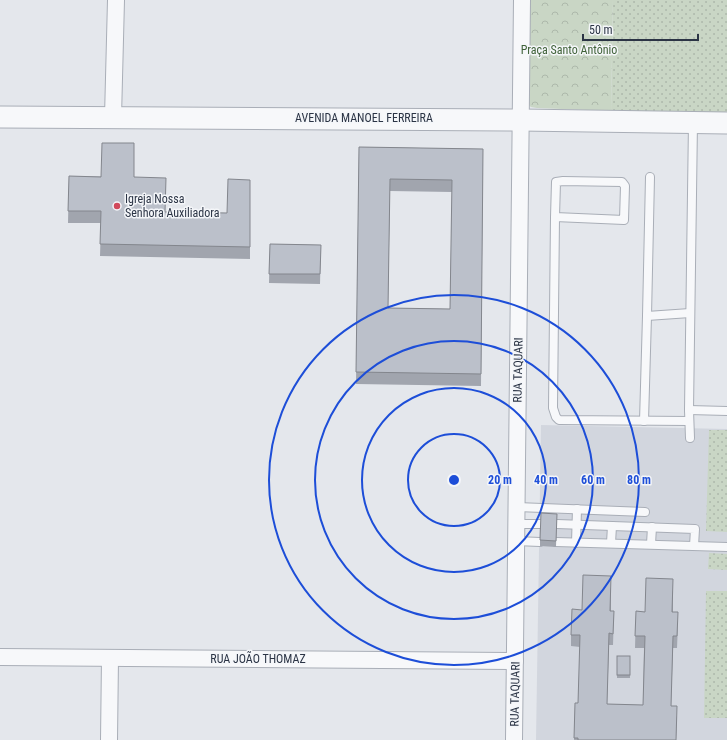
<svg xmlns="http://www.w3.org/2000/svg" width="727" height="740" viewBox="0 0 727 740" font-family="'Roboto Condensed',sans-serif">
<style>
.built{fill:#d2d6de}
.grass{fill:url(#grass-dots)}
.forest{fill:url(#forest-crowns)}
.lines{fill:none;stroke-linecap:round;stroke-linejoin:round}
.service-casing{stroke:#a9aeb7;stroke-width:10}
.minor-casing{stroke:#a9aeb7;stroke-width:18}
.tertiary-casing{stroke:#a9aeb7;stroke-width:23}
.service{stroke:#f7f8fa;stroke-width:8}
.minor{stroke:#f7f8fa;stroke-width:16}
.tertiary{stroke:#f7f8fa;stroke-width:21}
.wall{fill:#a1a5ae;fill-rule:evenodd}
.building{fill:#bbc0ca;stroke:#83868d;fill-rule:evenodd}
.ring{fill:none;stroke:#1d4ed8;stroke-width:2}
.poi-dot{fill:#d1495b;stroke:#f4f6f9;stroke-width:1.5}
.labels{text-anchor:middle;stroke-width:3;stroke-linejoin:round;paint-order:stroke}
.park-label{font-size:12px;fill:#3f6138;stroke:#f4f6f9}
.street-label{font-size:12px;fill:#2b3445;stroke:#f4f6f9}
.poi-label{font-size:12px;fill:#2b3445;stroke:#f4f6f9;text-anchor:start}
.centre{fill:#1d4ed8;stroke:#f4f6f9;stroke-width:2}
.ring-label{font-size:12px;text-anchor:middle;font-weight:bold;fill:#1d4ed8;stroke:#f4f6f9;stroke-width:3;stroke-linejoin:round;paint-order:stroke}
</style>
<defs>
<pattern id="grass-dots" width="8" height="8" patternUnits="userSpaceOnUse"><rect width="8" height="8" fill="#c9d6c5"/><path d="M2 2h.1M6 6h.1" fill="none" stroke="#adb8ab" stroke-width="1.8" stroke-linecap="round"/></pattern>
<pattern id="forest-crowns" width="20" height="18" patternUnits="userSpaceOnUse"><rect width="20" height="18" fill="#c9d6c5"/><path d="M2 6a3 3 0 1 1 6 0M12 15a3 3 0 1 1 6 0" fill="none" stroke="#adb8ab"/></pattern>
</defs>
<rect width="100%" height="100%" fill="#e4e7ec"/>
<path class="built" d="M541,425L727,429V740H536Z"/>
<g class="grass">
<path d="M613,0H727V113L611,111Z"/>
<path d="M709,430H727V532L706,531Z"/>
<path d="M709,553L727,554V570L708,569Z"/>
<path d="M706,591H727V718H704Z"/>
</g>
<path class="forest" d="M526,0H613L611,111L537,108L531,107L527,104Z"/>
<g class="lines">
<g class="service-casing">
<g id="service">
<path d="M650,177L647,316L690,313"/>
<path d="M555,217L624,220L625,186L622,182L563,181L556,182L555,217L553,408L556,417L559,420L689,421"/>
<path d="M689,410L727,411"/>
<path d="M644,421L647,316"/>
<path d="M690,438L689,410L693,122"/>
<path d="M517,507L645,512"/>
<path d="M516,524H541"/>
<path d="M557,524L695,529L694,546"/>
<path d="M516,541L540,542"/>
<path d="M556,542L727,547"/>
<path d="M576,543L577,509"/>
<path d="M611,543L612,526"/>
<path d="M651,544L652,527"/>
</g>
</g>
<g class="minor-casing">
<g id="minor">
<path d="M113,117L116,0"/>
<path d="M0,657L515,661"/>
<path d="M109,740L110,658"/>
<path d="M514,740L522,0"/>
</g>
</g>
<g class="tertiary-casing">
<path id="tertiary" d="M0,117L520,120L727,123"/>
</g>
<use href="#service" class="service"/>
<use href="#minor" class="minor"/>
<use href="#tertiary" class="tertiary"/>
</g>
<g class="wall">
<path d="M359,147L483,149L481,386L356,384ZM390,191L452,192L450,309L388,308Z"/>
<path d="M69,176L134,177L165,212L227,213L250,180V259L100,256L101,223H68Z"/>
<path d="M270,244L321,245L320,284L269,283Z"/>
<path d="M557,514L556,547L540,546V540Z"/>
<path d="M611,588V611H614L613,645H609L607,704L643,705L644,648H635L636,611L645,612L673,591V612L678,624L677,648H673L671,706L677,718L676,740H574L575,703H578L580,647L571,646V635L582,610Z"/>
<rect x="617" y="656" width="13" height="22"/>
</g>
<g class="building">
<path d="M102,143H134V177L166,178L165,212L227,213L228,179L250,180V247L100,244L101,211H68L69,176L101,177Z"/>
<path d="M359,147L483,149L481,374L356,372ZM390,179L452,180L450,309L388,308Z"/>
<path d="M270,244L321,245L320,274H269Z"/>
<path d="M541,513L557,514L556,541L540,540Z"/>
<path d="M583,575L611,576L610,611H614L613,634L609,633L607,704L643,705L645,636H635L636,611L645,612L646,578L673,579L672,612H678L677,636H673L671,706H677L676,740H578V738H574L575,703H578L580,635H571L572,609L582,610Z"/>
<rect x="617" y="656" width="13" height="19"/>
</g>
<g class="ring">
<circle cx="454" cy="480" r="46"/>
<circle cx="454" cy="480" r="92"/>
<circle cx="454" cy="480" r="139"/>
<circle cx="454" cy="480" r="185"/>
</g>
<circle class="poi-dot" cx="117" cy="206" r="4"/>
<g class="labels">
<g class="park-label">
<text x="569" y="54">Praça Santo Antônio</text>
</g>
<g class="street-label">
<text x="364" y="122">AVENIDA MANOEL FERREIRA</text>
<text transform="translate(518 370) rotate(-89)" y="4">RUA TAQUARI</text>
<text x="258" y="663">RUA JOÃO THOMAZ</text>
<text transform="translate(515 694) rotate(-89)" y="4">RUA TAQUARI</text>
</g>
<g class="poi-label">
<text x="125" y="203">Igreja Nossa<tspan x="125" dy="14">Senhora Auxiliadora</tspan></text>
</g>
</g>
<circle cx="454" cy="480" r="6" class="centre"/>
<g class="ring-label">
<text x="500" y="484">20 m</text>
<text x="546" y="484">40 m</text>
<text x="593" y="484">60 m</text>
<text x="639" y="484">80 m</text>
</g>
<path d="M583 34v6h115v-6" fill="none" stroke="#2b3445" stroke-width="2"/>
<text x="589" y="34" font-size="12" fill="#2b3445" stroke="#f4f6f9" stroke-width="3" paint-order="stroke">50 m</text>
</svg>
